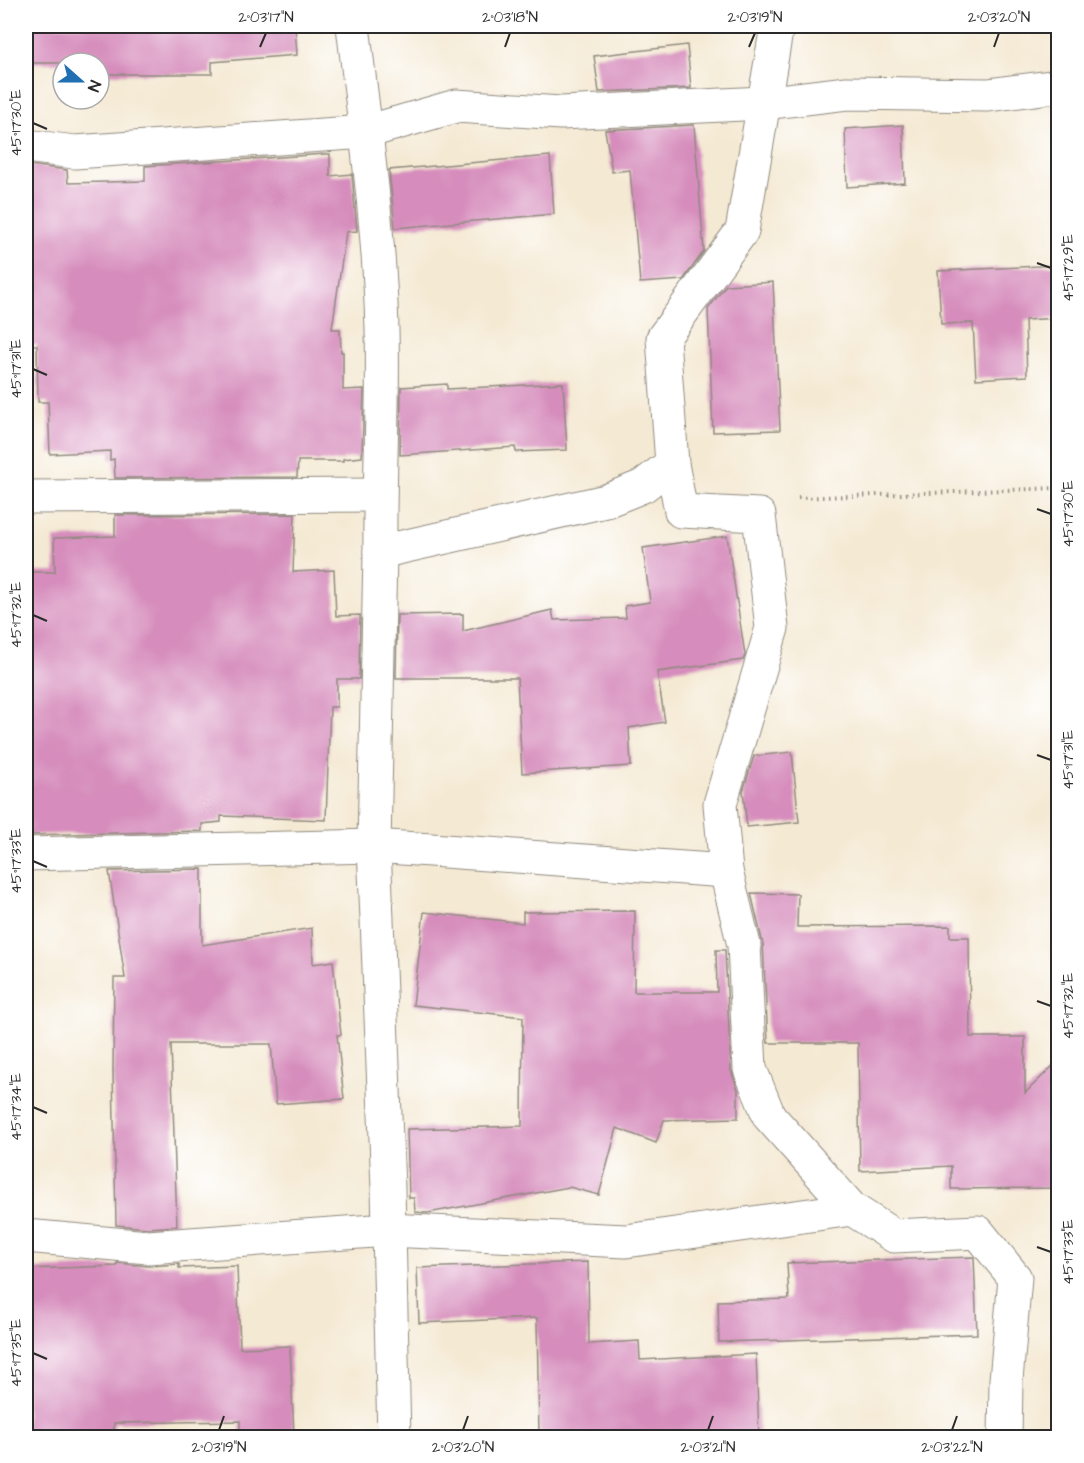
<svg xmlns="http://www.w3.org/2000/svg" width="1084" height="1463" viewBox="0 0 1084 1463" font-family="'Architects Daughter',sans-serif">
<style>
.building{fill:#d68cbc}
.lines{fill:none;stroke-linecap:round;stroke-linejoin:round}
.minor-casing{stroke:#908a7f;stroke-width:35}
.path{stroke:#908a7f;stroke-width:4;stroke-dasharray:1.5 4.5;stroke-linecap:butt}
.minor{stroke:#fff;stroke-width:33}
.ticks{fill:none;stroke:#2b2b2b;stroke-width:2}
.neatline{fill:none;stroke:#2b2b2b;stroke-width:2}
.ticks-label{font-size:15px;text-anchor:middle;fill:#2b2b2b}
</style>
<rect width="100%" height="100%" fill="#fff"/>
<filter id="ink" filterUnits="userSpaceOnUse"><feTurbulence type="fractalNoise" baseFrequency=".0167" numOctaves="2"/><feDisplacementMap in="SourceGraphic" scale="12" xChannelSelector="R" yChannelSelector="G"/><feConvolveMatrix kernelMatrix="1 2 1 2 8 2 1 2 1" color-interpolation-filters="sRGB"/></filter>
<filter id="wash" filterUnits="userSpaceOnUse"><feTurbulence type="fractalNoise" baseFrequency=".008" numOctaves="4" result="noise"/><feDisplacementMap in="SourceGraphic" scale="24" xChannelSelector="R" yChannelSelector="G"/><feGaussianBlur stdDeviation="1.35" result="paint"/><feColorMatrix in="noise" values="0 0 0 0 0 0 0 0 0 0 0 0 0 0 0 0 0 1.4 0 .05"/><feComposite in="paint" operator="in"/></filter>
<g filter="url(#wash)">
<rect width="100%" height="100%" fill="#f4e9d3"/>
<g id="blocks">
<g class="building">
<path d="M26,26H295L297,55L212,62V74H99V63H26Z"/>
<path d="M687,45L691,88L599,92L594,56Z"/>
<path d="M694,125L704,251L683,280L640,283L630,170L612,172L605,130Z"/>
<path d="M903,125L905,183L847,187L845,129Z"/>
<path d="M326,154H330V176L352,174L357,231L346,232L332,329H340L341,352H343V390L364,389L362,457L343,459V461H298L297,477L115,478L114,459L110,460V451L50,454L48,402H38L37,345H26V273L33,272L30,165L67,170L68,183L145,181V166Z"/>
<path d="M550,156L554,214L395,228L389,170Z"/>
<path d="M1059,265V318L1025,320L1027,376L976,379L973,323L941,324L938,271Z"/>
<path d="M773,282L780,430L713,432L708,309L726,285Z"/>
<path d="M563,383L567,450L516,452L515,447L400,455L401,387L447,384V389Z"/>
<path d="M295,514L293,572L334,570L336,616L360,615L359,679H337V707H330L326,820L221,816V822L202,824V831L27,835L26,572H55L54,538L115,536V515Z"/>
<path d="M727,536L745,655L743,660L657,672L665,722L629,728L631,766L522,773L517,678H396L397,615L463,614V631L552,610L554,620L626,618L625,606L650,602L643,548Z"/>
<path d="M792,752L799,822L747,827L743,791L754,756Z"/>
<path d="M202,869V945L312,928L313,964L333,961L341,1035H337L344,1099L276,1104L271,1044H171L177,1226L148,1228L116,1225L113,1071L114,978H125L109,871Z"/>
<path d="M751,893L798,894L797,927L950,926V937H969L970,1037H1025V1093L1059,1060V1188L951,1189V1166L860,1171L858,1043H768L763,944Z"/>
<path d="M635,911L634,992H717L716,950H725L731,1070L738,1090V1118L664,1120L656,1143L617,1128L599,1195L569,1187L428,1213L415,1212L414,1198H409L407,1129L522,1126L523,1017L413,1005L424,912L523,923V912Z"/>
<path d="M974,1257L977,1334L719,1342L718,1301L789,1299L787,1263Z"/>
<path d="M588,1262L589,1344L639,1341L640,1360L756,1354L759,1437H539L537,1318L419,1323L417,1268Z"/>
<path d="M117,1263L149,1266L179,1264V1268L237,1266L240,1348L290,1346L294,1437H240V1421L114,1423V1437H26V1269L117,1266Z"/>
</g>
</g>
</g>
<g filter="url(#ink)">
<use href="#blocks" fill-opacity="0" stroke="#908a7f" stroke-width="1.5"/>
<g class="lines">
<g class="minor-casing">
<g id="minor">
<path d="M353,26C365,126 379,227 382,329C384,403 379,477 380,552"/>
<path d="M26,146L75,152L366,132L456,106L561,113L763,103L847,93L988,95L1058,86"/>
<path d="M672,464L681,511L759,515L772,628L720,804L726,871L744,945L750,1069L769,1116L852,1209L894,1236L978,1232L1015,1278L1006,1380L1005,1438"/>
<path d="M26,497L379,495"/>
<path d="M26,854L374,846L726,871"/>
<path d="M26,1236L148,1247L388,1230L626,1241L852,1209"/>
<path d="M394,1438L388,1188L374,846L380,552L606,501L643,486L672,464L663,338L742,231L777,26"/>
</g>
</g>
<path class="path" d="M798,498L1058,488"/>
<use href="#minor" class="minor"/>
</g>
</g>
<path class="ticks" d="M260,47L266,33M505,47L510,33M749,47L755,33M994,47L999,33M33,123L47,129M1037,263L1051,268M33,369L47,375M1037,509L1051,514M33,615L47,621M1037,755L1051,760M33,861L47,867M1037,1001L1051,1006M33,1107L47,1113M1037,1247L1051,1252M33,1353L47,1359M219,1430L224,1416M463,1430L468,1416M708,1430L713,1416M952,1430L957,1416"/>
<rect width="1084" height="1463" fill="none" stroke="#fff" stroke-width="66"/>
<g transform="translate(81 81) rotate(111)"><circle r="28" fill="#ffffff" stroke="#aaaaaa" stroke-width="1.5"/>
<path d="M0-4.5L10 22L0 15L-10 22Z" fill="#1f6fb2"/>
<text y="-9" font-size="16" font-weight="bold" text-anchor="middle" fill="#2b2b2b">N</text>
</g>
<rect x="33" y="33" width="1018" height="1397" class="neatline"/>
<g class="ticks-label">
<text x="266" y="22">2°03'17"N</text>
<text x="510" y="22">2°03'18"N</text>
<text x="755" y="22">2°03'19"N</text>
<text x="999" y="22">2°03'20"N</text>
<text transform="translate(16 123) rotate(-90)" y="5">45°17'30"E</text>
<text transform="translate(1068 268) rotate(-90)" y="5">45°17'29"E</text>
<text transform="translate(16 369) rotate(-90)" y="5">45°17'31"E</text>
<text transform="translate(1068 514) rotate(-90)" y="5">45°17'30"E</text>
<text transform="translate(16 615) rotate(-90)" y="5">45°17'32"E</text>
<text transform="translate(1068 760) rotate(-90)" y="5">45°17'31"E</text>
<text transform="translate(16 861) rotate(-90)" y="5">45°17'33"E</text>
<text transform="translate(1068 1006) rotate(-90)" y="5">45°17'32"E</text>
<text transform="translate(16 1107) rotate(-90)" y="5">45°17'34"E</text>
<text transform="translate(1068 1252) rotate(-90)" y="5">45°17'33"E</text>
<text transform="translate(16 1353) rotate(-90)" y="5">45°17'35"E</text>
<text x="219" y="1452">2°03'19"N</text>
<text x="463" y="1452">2°03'20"N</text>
<text x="708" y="1452">2°03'21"N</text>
<text x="952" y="1452">2°03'22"N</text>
</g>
</svg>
